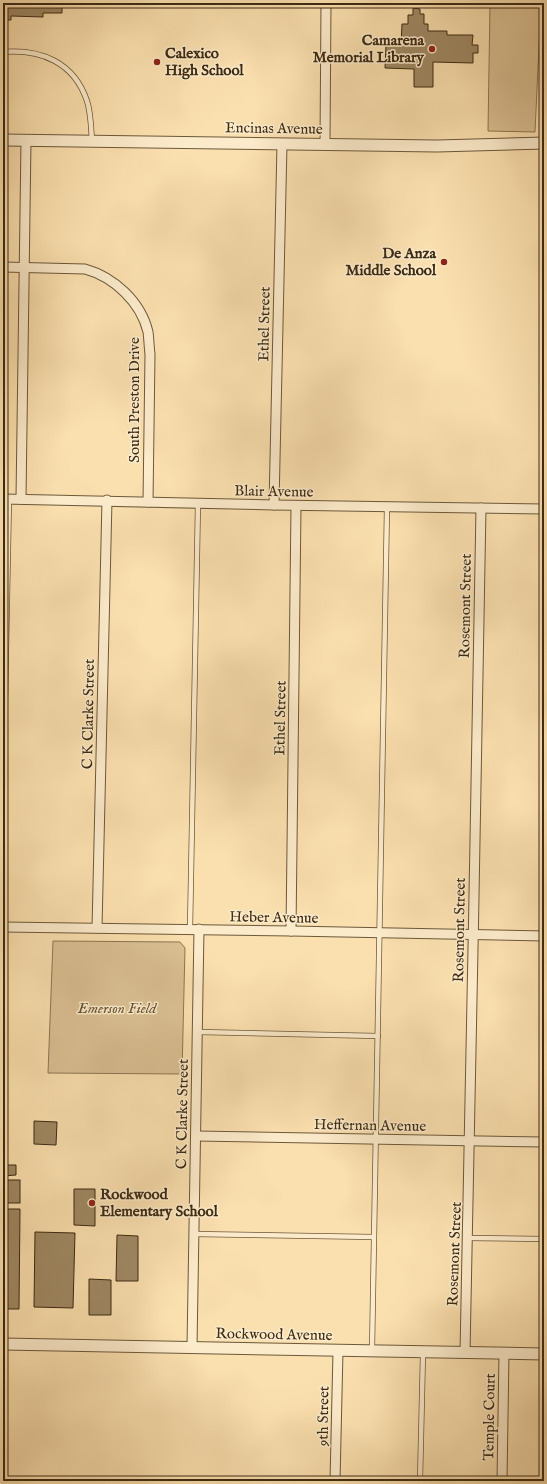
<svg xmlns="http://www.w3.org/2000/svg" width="547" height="1484" viewBox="0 0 547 1484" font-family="'IM FELL English',serif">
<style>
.green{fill:#dbc194;stroke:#8c7654}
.building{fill:#9f8964;stroke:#3c2a13}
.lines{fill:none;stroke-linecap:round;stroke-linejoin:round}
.service-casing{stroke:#6c583a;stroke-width:6}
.minor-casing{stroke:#6c583a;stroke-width:11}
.tertiary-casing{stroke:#6c583a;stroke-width:13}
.service{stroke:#fcebcb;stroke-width:4.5}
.minor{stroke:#fcebcb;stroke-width:9}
.tertiary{stroke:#fcebcb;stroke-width:11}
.poi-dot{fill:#8f2418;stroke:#fcebcb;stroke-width:1.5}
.labels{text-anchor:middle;stroke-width:3;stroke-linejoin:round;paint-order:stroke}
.poi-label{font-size:15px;font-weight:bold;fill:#3c2a13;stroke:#fcebcb;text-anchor:end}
.street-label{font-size:15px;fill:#3c2a13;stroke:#fcebcb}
.park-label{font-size:15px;font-style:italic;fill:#645033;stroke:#fcebcb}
</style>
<rect width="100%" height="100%" fill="#fbe0af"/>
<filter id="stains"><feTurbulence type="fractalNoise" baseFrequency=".005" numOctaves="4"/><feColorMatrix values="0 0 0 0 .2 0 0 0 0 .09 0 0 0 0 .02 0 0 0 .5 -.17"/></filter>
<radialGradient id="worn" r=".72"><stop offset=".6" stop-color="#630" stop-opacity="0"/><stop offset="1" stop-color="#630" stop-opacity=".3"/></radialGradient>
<g class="green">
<path d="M401,3H541L535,132L488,131L490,4Z"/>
<path d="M53,941L180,942L185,948L182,1074L48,1073Z"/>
</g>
<g class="building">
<path d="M3,3H7V6H14V3H62V13H43V17L11,16V20H3Z"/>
<path d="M413,8L420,9V14H424V24H428V31H447V35H473L472,45H478V53H473V63L433,62V87H414V69L385,68L386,45H401L402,24H408V15H413Z"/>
<path d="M34,1121L57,1122L56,1145L34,1144Z"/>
<path d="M3,1165H16V1175L3,1176Z"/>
<rect x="3" y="1180" width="17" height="23"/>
<path d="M74,1189H95V1226L74,1225Z"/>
<path d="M5,1209H20L19,1309H3Z"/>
<path d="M35,1232L75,1233L73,1308L34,1307Z"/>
<path d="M117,1235L138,1236V1281H116Z"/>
<path d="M89,1279L111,1280V1315H89Z"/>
</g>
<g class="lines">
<g class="service-casing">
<g id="service">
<path d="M3,52C41,49 74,62 87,101C91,113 91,128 92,141"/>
<path d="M3,803L9,499"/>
<path d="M190,929L198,503"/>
<path d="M198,1032L378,1036"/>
<path d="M194,1234L374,1237"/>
<path d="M468,1238L544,1239"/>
<path d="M372,1351L387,507"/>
<path d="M420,1481L423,1353"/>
</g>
</g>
<g class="minor-casing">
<g id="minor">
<path d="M325,144L326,3"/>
<path d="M3,267L85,269C114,277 141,302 148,332C149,339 149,347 150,354L148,502"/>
<path d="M3,499L274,505L544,509"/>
<path d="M21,499L26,140"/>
<path d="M274,505L282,144"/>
<path d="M3,927L291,931L544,936"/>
<path d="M97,928L107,500"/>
<path d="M291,931L296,506"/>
<path d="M196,1136L544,1142"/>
<path d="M192,1347L199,929"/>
<path d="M465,1353C472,1071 475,790 481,508"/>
<path d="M335,1481L338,1351"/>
<path d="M502,1481L504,1353"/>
</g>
</g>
<g class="tertiary-casing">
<g id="tertiary">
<path d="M3,140L437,146L544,143"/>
<path d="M3,1344L544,1354"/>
</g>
</g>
<use href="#service" class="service"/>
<use href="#minor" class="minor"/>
<use href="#tertiary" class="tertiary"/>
</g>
<g class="poi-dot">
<circle cx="432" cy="49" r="4"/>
<circle cx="157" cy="62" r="4"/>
<circle cx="444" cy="262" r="4"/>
<circle cx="92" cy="1203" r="4"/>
</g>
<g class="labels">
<g class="poi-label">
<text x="424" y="45">Camarena<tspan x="424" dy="17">Memorial Library</tspan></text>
<text x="165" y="58" text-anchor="start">Calexico<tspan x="165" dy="17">High School</tspan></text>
<text x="436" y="258">De Anza<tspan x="436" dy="17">Middle School</tspan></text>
<text x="100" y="1199" text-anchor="start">Rockwood<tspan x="100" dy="17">Elementary School</tspan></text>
</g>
<g class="street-label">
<text transform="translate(274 128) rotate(1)" y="5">Encinas Avenue</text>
<text transform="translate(264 324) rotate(-89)" y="5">Ethel Street</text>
<text transform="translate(134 400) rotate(-90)" y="5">South Preston Drive</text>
<text transform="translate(274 491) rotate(1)" y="5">Blair Avenue</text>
<text transform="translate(465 606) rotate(-89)" y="5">Rosemont Street</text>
<text transform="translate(88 714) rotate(-89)" y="5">C K Clarke Street</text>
<text transform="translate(280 718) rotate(-89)" y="5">Ethel Street</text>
<text transform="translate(274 917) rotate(1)" y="5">Heber Avenue</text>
<text transform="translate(459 930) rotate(-89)" y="5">Rosemont Street</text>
<text transform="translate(182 1114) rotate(-89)" y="5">C K Clarke Street</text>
<text transform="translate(370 1125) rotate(1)" y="5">Heffernan Avenue</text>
<text transform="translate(454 1254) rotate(-88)" y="5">Rosemont Street</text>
<text transform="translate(274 1334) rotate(1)" y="5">Rockwood Avenue</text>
<text transform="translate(323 1416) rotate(-89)" y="5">9th Street</text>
<text transform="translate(489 1417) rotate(-89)" y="5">Temple Court</text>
</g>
<g class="park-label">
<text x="117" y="1013">Emerson Field</text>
</g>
</g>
<rect width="547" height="1484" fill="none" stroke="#fbe0af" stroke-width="16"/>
<rect x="4" y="4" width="539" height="1476" fill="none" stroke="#3c2a13" stroke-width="2"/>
<rect x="8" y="8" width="531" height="1468" fill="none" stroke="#3c2a13"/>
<rect width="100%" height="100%" filter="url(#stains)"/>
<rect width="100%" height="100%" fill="url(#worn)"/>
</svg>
